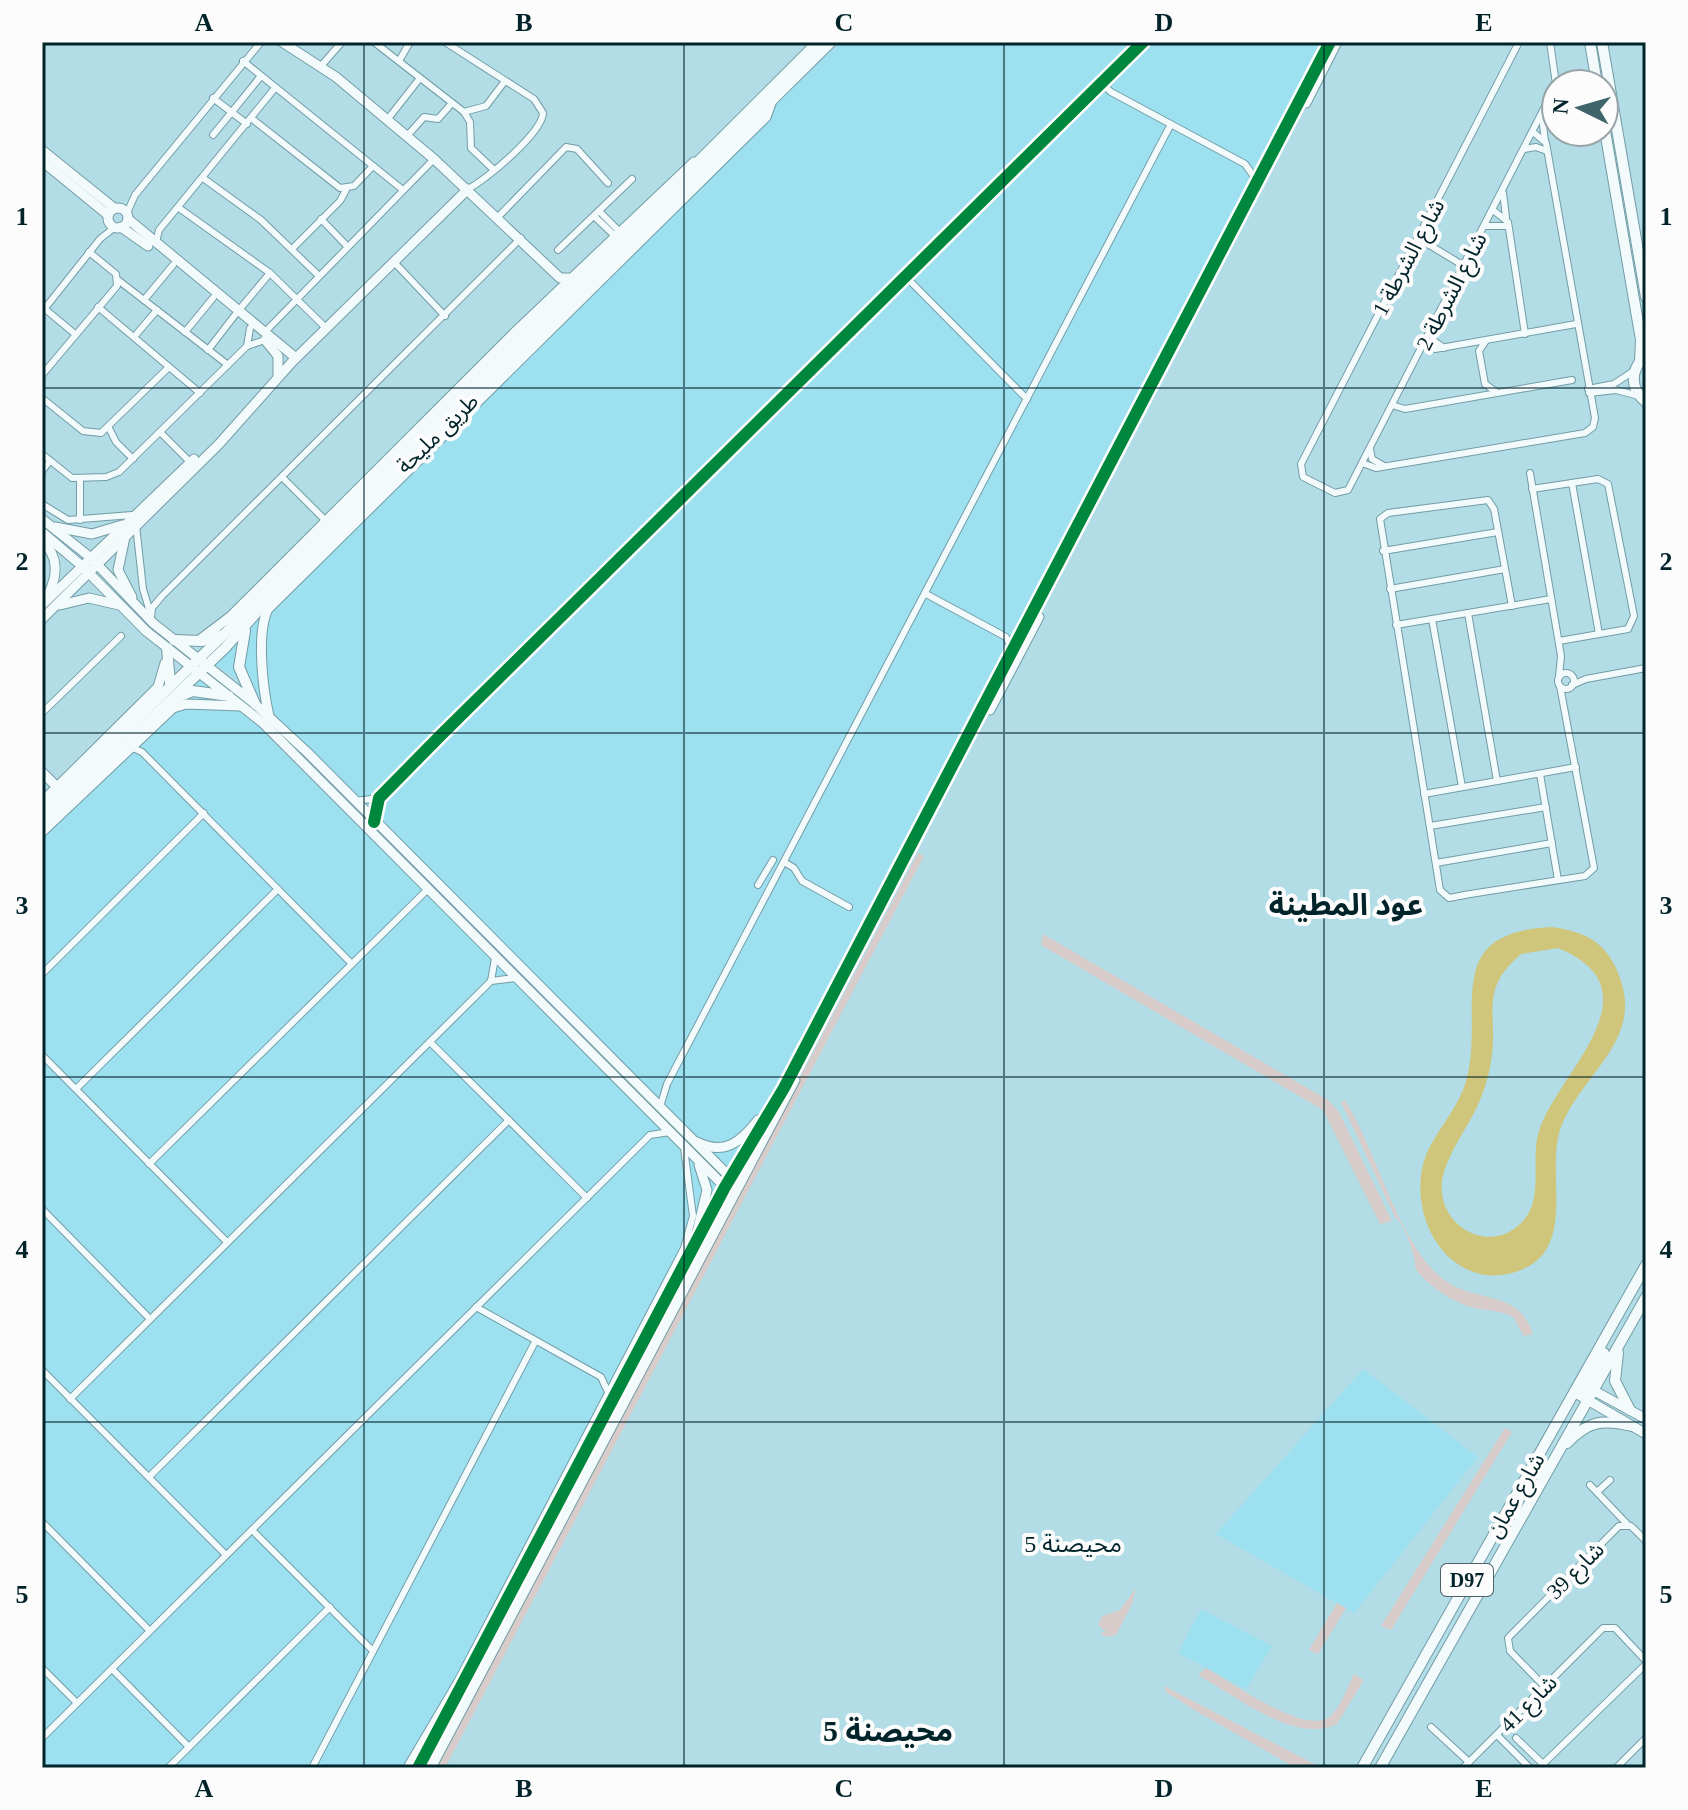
<svg xmlns="http://www.w3.org/2000/svg" width="1688" height="1810" viewBox="0 0 1688 1810" font-family="'Times New Roman','Noto Sans Arabic',serif">
<style>
.built{fill:#9de0f0}
.green{fill:#d7ccc9}
.water{fill:#cfc67b;fill-rule:evenodd}
.lines{fill:none;stroke-linecap:round;stroke-linejoin:round}
.street-casing{stroke:#729da6;stroke-width:8}
.secondary-casing{stroke:#729da6;stroke-width:11}
.primary-casing{stroke:#729da6;stroke-width:12}
.highway-casing{stroke:#729da6;stroke-width:13}
.street{stroke:#f3fafb;stroke-width:6}
.secondary{stroke:#f3fafb;stroke-width:9}
.primary{stroke:#f3fafb;stroke-width:10}
.highway{stroke:#f3fafb;stroke-width:11}
.cycleway-casing{stroke:#fcfcfc;stroke-width:17}
.cycleway{stroke:#00873e;stroke-width:12}
.grid{fill:none;stroke:#01232a;stroke-width:2;stroke-opacity:0.55}
.labels{text-anchor:middle;stroke-width:8;stroke-linejoin:round;paint-order:stroke}
.shield{fill:#fcfcfc;stroke:#4c6469;stroke-width:2}
.shield-label{font-size:20px;font-weight:bold;fill:#01232a}
.street-label{font-size:22px;fill:#01232a;stroke:#fcfcfc}
.neighbourhood-label{font-size:24px;fill:#01232a;stroke:#fcfcfc}
.district-label{font-size:30px;font-weight:bold;fill:#01232a;stroke:#fcfcfc}
.neatline{fill:none;stroke:#01232a;stroke-width:3}
.grid-label{font-size:26px;text-anchor:middle;font-weight:bold;fill:#01232a}
</style>
<rect width="100%" height="100%" fill="#b2dce6"/>
<g class="built">
<path d="M841,42H1325L424,1768H42V818L196,663L282,734L670,1125L246,685L213,663L552,322Z"/>
<path d="M1363,1369L1478,1457L1354,1613L1216,1534Z"/>
<path d="M1201,1609L1272,1646L1246,1689L1178,1653Z"/>
</g>
<g class="green">
<path d="M918,853L924,856L445,1768H437Z"/>
<path d="M1043,934L1328,1100L1339,1112L1392,1221L1380,1224L1323,1110L1041,945Z"/>
<path d="M1345,1100C1376,1150 1396,1235 1436,1273C1472,1308 1516,1284 1533,1334L1524,1336L1513,1317C1500,1310 1487,1311 1474,1308C1452,1302 1428,1286 1415,1268C1417,1258 1403,1221 1395,1217L1341,1102Z"/>
<path d="M1505,1428L1512,1432L1391,1630L1381,1626Z"/>
<path d="M1136,1588L1132,1604L1116,1635L1106,1637L1100,1633L1106,1632L1098,1625L1102,1616L1120,1610Z"/>
<path d="M1337,1603L1346,1608L1343,1613L1318,1654L1309,1650Z"/>
<path d="M1206,1668C1230,1681 1305,1736 1329,1717C1341,1708 1347,1687 1354,1674L1364,1680L1337,1724C1296,1745 1234,1695 1198,1675Z"/>
<path d="M1164,1686L1322,1768H1296L1196,1711L1166,1692Z"/>
</g>
<path class="water" d="M1552,927C1580,931 1602,939 1615,966C1649,1036 1588,1067 1563,1122C1542,1167 1580,1247 1521,1270C1509,1275 1493,1277 1480,1274C1431,1262 1409,1200 1426,1155C1437,1129 1458,1109 1466,1081C1486,1011 1438,932 1552,927ZM1558,948C1660,990 1560,1071 1540,1128C1529,1157 1545,1197 1523,1221C1492,1256 1437,1228 1442,1182C1445,1159 1464,1132 1475,1111C1486,1089 1492,1066 1493,1041C1494,1022 1489,1000 1498,982C1503,970 1513,962 1521,954Z"/>
<g class="lines">
<g class="street-casing">
<g id="street">
<path d="M374,42L464,112L470,122L471,148L494,170"/>
<path d="M445,42L534,99L543,113C542,133 486,180 468,189"/>
<path d="M1519,42L1301,464L1303,477L1335,493L1348,490L1556,85"/>
<path d="M1550,42L1556,84"/>
<path d="M243,61L403,190"/>
<path d="M399,61L410,42"/>
<path d="M321,66L342,42"/>
<path d="M1101,83L1111,92L1245,164L1257,181"/>
<path d="M213,98L247,124"/>
<path d="M464,112L486,106L505,81"/>
<path d="M1542,117L1545,141"/>
<path d="M251,118L340,188L354,186L373,166"/>
<path d="M387,120L420,78"/>
<path d="M213,135L261,76"/>
<path d="M407,136L424,117L438,119L452,103"/>
<path d="M1524,149L1536,147L1547,151"/>
<path d="M203,178L261,220L318,275"/>
<path d="M1503,193L1506,217"/>
<path d="M179,208L270,273L326,328"/>
<path d="M1493,210L1508,222L1525,334"/>
<path d="M599,211L619,231"/>
<path d="M127,213L135,195L261,42"/>
<path d="M594,216L615,236"/>
<path d="M498,217L566,147L577,149L608,183"/>
<path d="M321,219L347,246"/>
<path d="M1484,226H1508"/>
<path d="M1418,238L1464,266"/>
<path d="M156,242L159,230L275,88"/>
<path d="M292,249L340,201L346,190"/>
<path d="M558,250L632,179"/>
<path d="M394,262L445,316"/>
<path d="M906,277L1027,399"/>
<path d="M118,280L228,365"/>
<path d="M144,300L173,265"/>
<path d="M98,307L200,393"/>
<path d="M45,309L75,334"/>
<path d="M239,310L270,273"/>
<path d="M42,312L100,239L115,227"/>
<path d="M1431,329L1434,341L1444,348"/>
<path d="M185,332L213,298"/>
<path d="M265,332L434,159"/>
<path d="M134,337L157,310"/>
<path d="M1485,342L1479,351L1485,384L1495,391"/>
<path d="M1422,345L1435,349L1576,324"/>
<path d="M247,346L250,328"/>
<path d="M208,350L235,315"/>
<path d="M42,375L117,286L116,274L89,252"/>
<path d="M1588,389L1614,384L1635,370"/>
<path d="M1589,393L1616,390L1639,396"/>
<path d="M42,398L83,431L101,433L169,367"/>
<path d="M1392,405L1405,409L1572,380"/>
<path d="M109,428L116,442L133,459"/>
<path d="M160,432L191,463"/>
<path d="M1370,449L1372,459L1384,466"/>
<path d="M42,454L72,478L106,477L119,472L247,346L265,340"/>
<path d="M1362,463L1376,468L1585,433L1593,427L1595,418L1546,143L1533,132"/>
<path d="M42,471L50,461"/>
<path d="M1530,473L1561,656L1559,677"/>
<path d="M282,477L325,520"/>
<path d="M80,478V520"/>
<path d="M1572,483L1599,634"/>
<path d="M1532,489L1598,479L1608,484L1634,616L1628,629L1559,641"/>
<path d="M42,504L68,520L132,515"/>
<path d="M136,525L143,589L150,612"/>
<path d="M1383,551L1498,532"/>
<path d="M1390,589L1505,569"/>
<path d="M926,594L1006,637L1013,651"/>
<path d="M1468,613L1497,781"/>
<path d="M151,617L152,608L162,596L521,238"/>
<path d="M1432,619L1462,787"/>
<path d="M1396,625L1551,599"/>
<circle cx="1566" cy="681" r="8"/>
<path d="M1572,685L1586,679L1646,668"/>
<path d="M42,713L121,636"/>
<path d="M131,747L142,752L352,964"/>
<path d="M1540,774L1558,880"/>
<path d="M1424,794L1576,767"/>
<path d="M355,801L379,798"/>
<path d="M374,819L379,798L441,735L1143,42"/>
<path d="M1430,826L1546,807"/>
<path d="M784,862L794,868L802,881L849,907"/>
<path d="M1436,863L1552,843"/>
<path d="M758,885L773,860"/>
<path d="M1464,895L1585,876L1594,868L1560,686"/>
<path d="M1465,895L1449,898L1440,890L1380,519L1388,513L1488,500L1494,509L1512,606"/>
<path d="M42,974L204,813"/>
<path d="M491,981L515,978"/>
<path d="M430,1042L587,1198"/>
<path d="M42,1055L227,1242"/>
<path d="M76,1089L278,889"/>
<path d="M660,1107L667,1084L1171,124"/>
<path d="M149,1164L428,889"/>
<path d="M42,1209L150,1319"/>
<path d="M476,1307L601,1377L608,1392"/>
<path d="M42,1370L226,1555"/>
<path d="M70,1399L491,981L495,958"/>
<path d="M149,1477L509,1120"/>
<path d="M1590,1485L1628,1525"/>
<path d="M1597,1492L1610,1480"/>
<path d="M42,1522L150,1631"/>
<path d="M252,1530L373,1651"/>
<path d="M42,1668L77,1703"/>
<path d="M112,1669L189,1747"/>
<path d="M1545,1687L1510,1651L1508,1638L1619,1526H1631L1646,1541"/>
<path d="M1431,1727L1469,1762"/>
<path d="M1497,1735L1530,1768"/>
<path d="M42,1738L650,1135L670,1132"/>
<path d="M1516,1738L1547,1768"/>
<path d="M1543,1764L1646,1664"/>
<path d="M168,1768L330,1607"/>
<path d="M312,1768L535,1342"/>
<path d="M406,1768L458,1680L684,1248L693,1216L684,1148"/>
<path d="M411,1768L423,1750"/>
<path d="M1463,1768L1603,1628H1615L1646,1661"/>
<path d="M1616,1768L1646,1738"/>
</g>
</g>
<g class="secondary-casing">
<g id="secondary">
<path d="M282,42L336,77L434,159L560,278H572"/>
<path d="M1306,103L1337,42"/>
<path d="M42,150L114,208"/>
<path d="M42,161L108,215"/>
<circle cx="118" cy="218" r="10"/>
<path d="M128,219L296,358"/>
<path d="M121,227L148,246"/>
<path d="M265,340L278,356V376"/>
<path d="M42,519L91,558L153,623L255,704L308,753L728,1175L732,1190"/>
<path d="M55,527L92,534L122,525"/>
<path d="M42,532L82,566L146,631L263,723L725,1187"/>
<path d="M125,537L118,570L132,597"/>
<path d="M42,540C59,557 58,575 48,595"/>
<path d="M42,605L194,459"/>
<path d="M60,605L89,598L119,605"/>
<path d="M42,619L219,444L292,362L468,189"/>
<path d="M202,638L231,616L514,333L694,162"/>
<path d="M990,710L1039,617"/>
<path d="M269,716C263,690 256,633 268,609L766,117L773,98"/>
<path d="M42,772L57,787"/>
<path d="M42,802L158,687L165,663"/>
<path d="M42,832L173,708L186,704L240,706"/>
<path d="M697,1142C724,1156 741,1142 758,1120"/>
<path d="M697,1232L707,1190L699,1165"/>
<path d="M1589,1388L1646,1419"/>
<path d="M1574,1392L1646,1434"/>
<path d="M418,1768L725,1187L784,1088L1330,42"/>
<path d="M431,1768L795,1080"/>
</g>
</g>
<g class="primary-casing">
<g id="primary">
<path d="M1590,42L1597,84"/>
<path d="M1602,42L1646,297"/>
<path d="M1604,125L1641,340L1640,361"/>
<path d="M1644,357C1630,371 1630,389 1646,402"/>
<path d="M245,631L239,667L255,704"/>
<path d="M174,640L202,641L218,635"/>
<path d="M167,648L170,683"/>
<path d="M176,698L193,691L229,696"/>
<path d="M42,811L249,610L816,44"/>
<path d="M42,823L225,648L281,585L831,42"/>
<path d="M1618,1353L1615,1381L1630,1410"/>
<path d="M1587,1400L1585,1386L1604,1353"/>
<path d="M1567,1443C1588,1421 1602,1419 1632,1426"/>
<path d="M1362,1768L1646,1265"/>
<path d="M1380,1768L1646,1297"/>
</g>
</g>
<g class="highway-casing">
<path id="highway" d="M812,47L816,42"/>
</g>
<use href="#street" class="street"/>
<use href="#secondary" class="secondary"/>
<use href="#primary" class="primary"/>
<use href="#highway" class="highway"/>
<g class="cycleway-casing">
<g id="cycleway">
<path d="M374,822L379,798L441,735L1143,42"/>
<path d="M418,1768L725,1187L784,1088L1330,42"/>
</g>
</g>
<use href="#cycleway" class="cycleway"/>
</g>
<path class="grid" d="M364,42V1768M684,42V1768M1004,42V1768M1324,42V1768M42,388H1646M42,733H1646M42,1077H1646M42,1422H1646"/>
<g class="labels">
<rect class="shield" x="1441" y="1564" width="52" height="32" rx="6"/>
<g class="shield-label">
<text x="1467" y="1587">D97</text>
</g>
<g class="street-label">
<text transform="translate(1408 257) rotate(-62)" y="8">شارع الشرطة 1</text>
<text transform="translate(1451 291) rotate(-63)" y="8">شارع الشرطة 2</text>
<text transform="translate(437 433) rotate(-44)" y="8">طريق مليحة</text>
<text transform="translate(1515 1495) rotate(-60)" y="8">شارع عمان</text>
<text transform="translate(1575 1570) rotate(-45)" y="8">شارع 39</text>
<text transform="translate(1528 1703) rotate(-45)" y="8">شارع 41</text>
</g>
<g class="neighbourhood-label">
<text x="1073" y="1552">محيصنة 5</text>
</g>
<g class="district-label">
<text x="1346" y="915">عود المطينة</text>
<text x="888" y="1741">محيصنة 5</text>
</g>
</g>
<rect width="1688" height="1810" fill="none" stroke="#fcfcfc" stroke-width="88"/>
<g transform="translate(1580 108) rotate(275)"><circle r="38" fill="#fcfcfc" stroke="#98a5a8" stroke-width="2"/>
<path d="M0-6L14 30L0 20L-14 30Z" fill="#3f646c"/>
<text y="-12" font-size="22" font-weight="bold" text-anchor="middle" fill="#01232a">N</text>
</g>
<rect x="44" y="44" width="1600" height="1722" class="neatline"/>
<g class="grid-label">
<text x="204" y="31">A</text>
<text x="524" y="31">B</text>
<text x="844" y="31">C</text>
<text x="1164" y="31">D</text>
<text x="1484" y="31">E</text>
<text x="22" y="225">1</text>
<text x="1666" y="225">1</text>
<text x="22" y="570">2</text>
<text x="1666" y="570">2</text>
<text x="22" y="914">3</text>
<text x="1666" y="914">3</text>
<text x="22" y="1258">4</text>
<text x="1666" y="1258">4</text>
<text x="22" y="1603">5</text>
<text x="1666" y="1603">5</text>
<text x="204" y="1797">A</text>
<text x="524" y="1797">B</text>
<text x="844" y="1797">C</text>
<text x="1164" y="1797">D</text>
<text x="1484" y="1797">E</text>
</g>
</svg>
